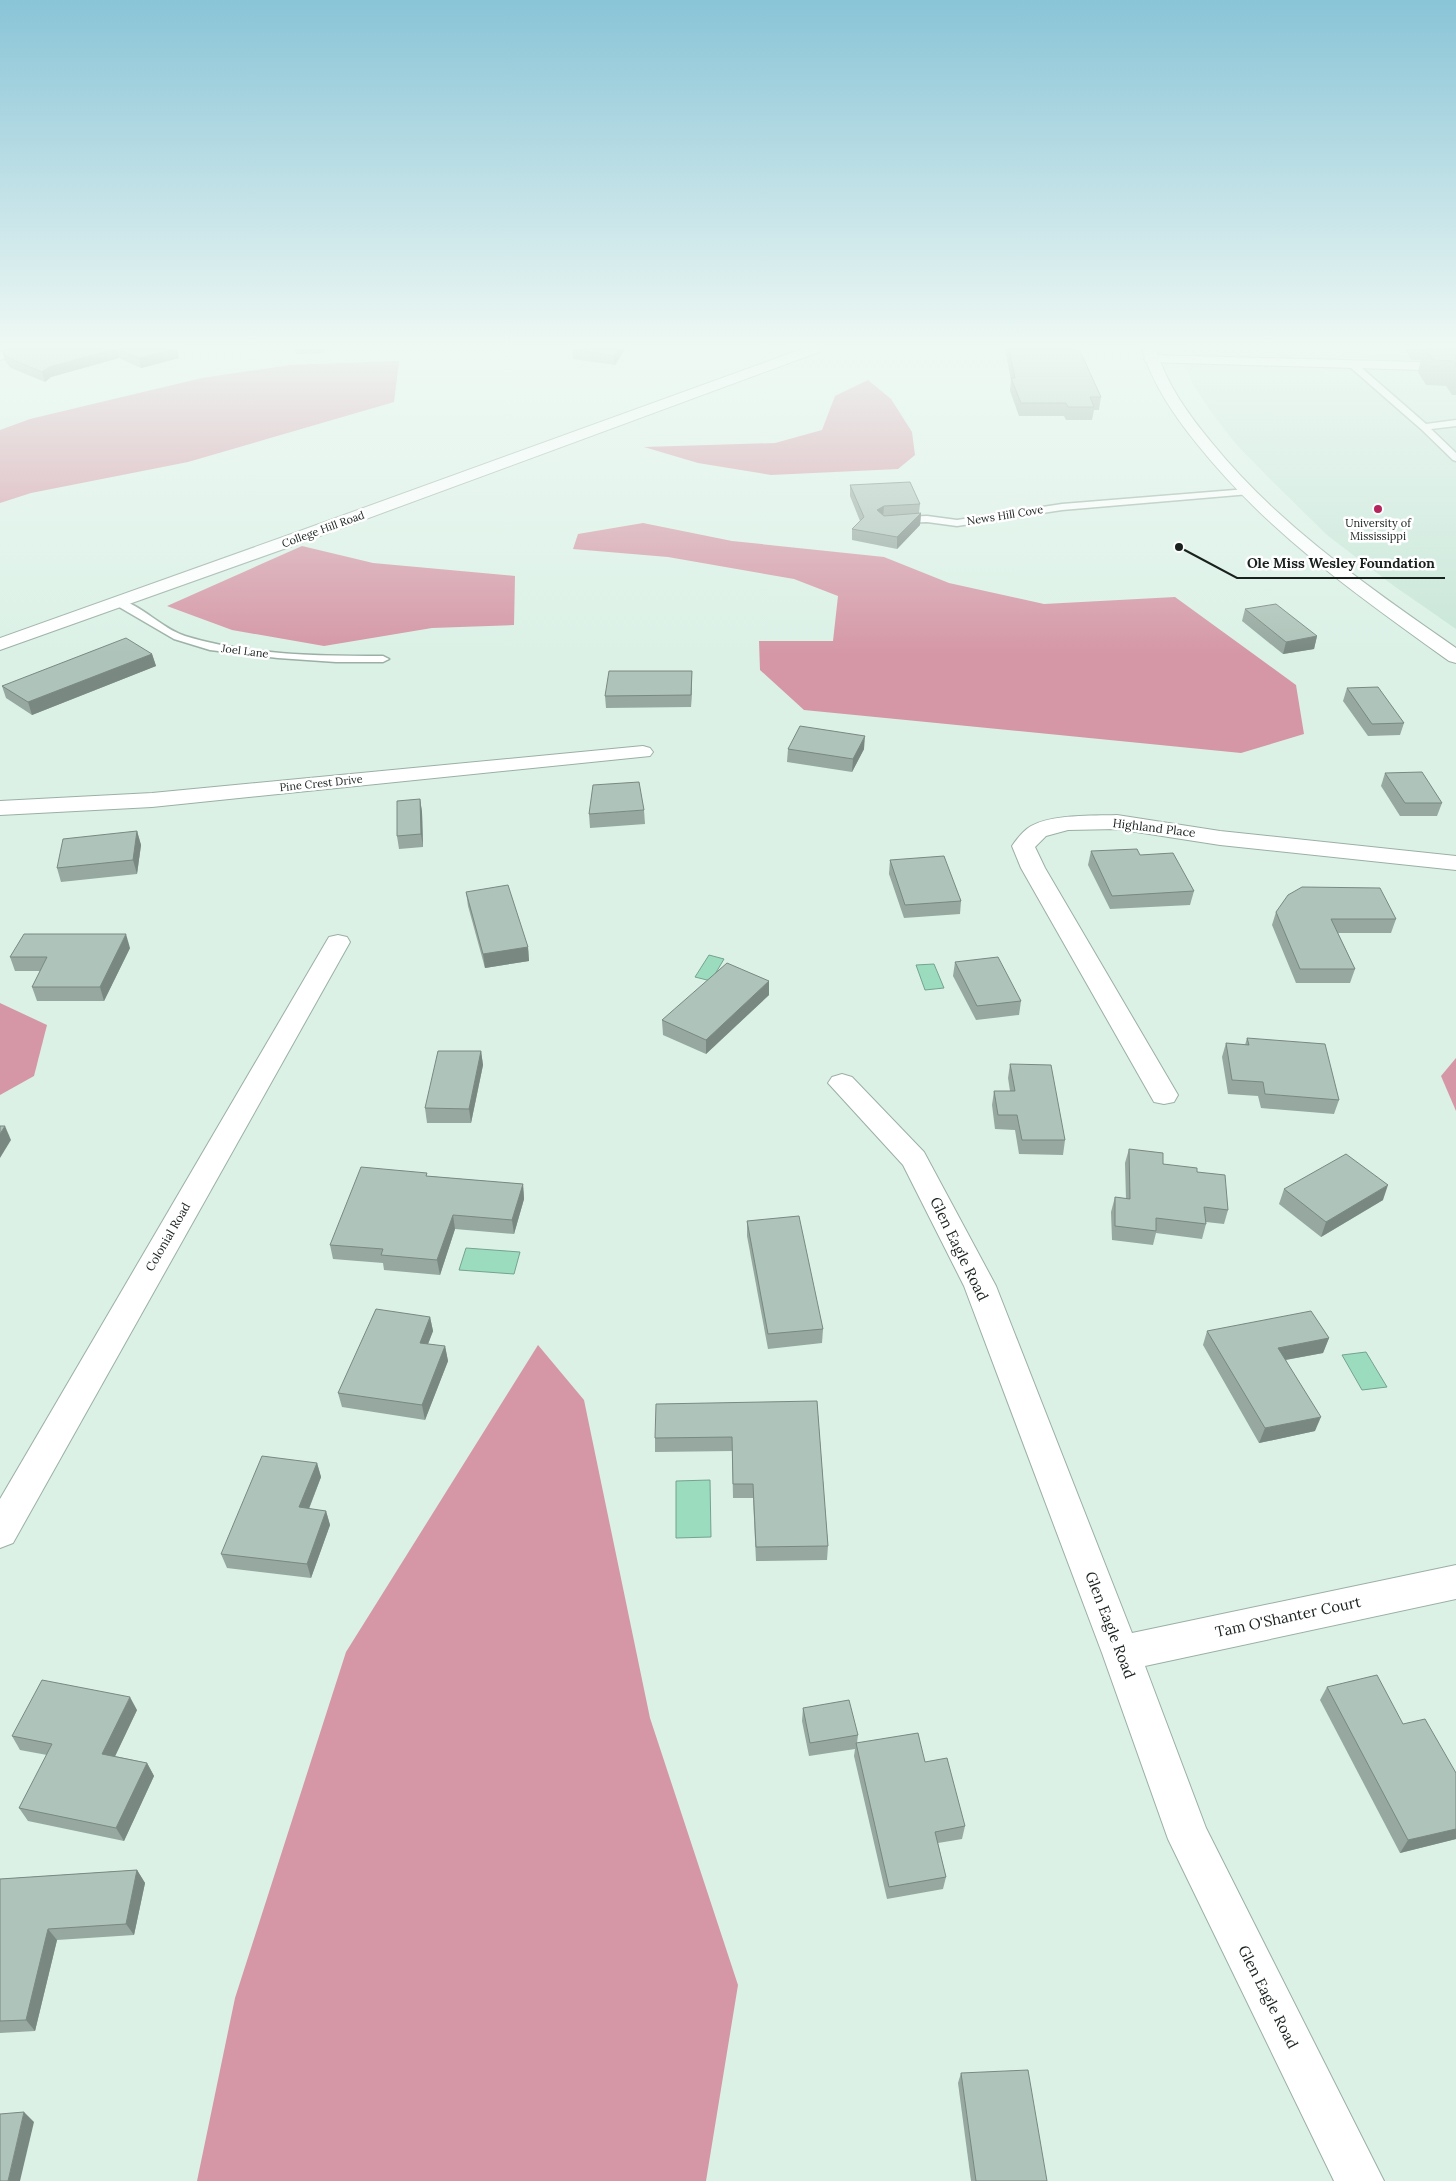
<svg xmlns="http://www.w3.org/2000/svg" width="1456" height="2181" viewBox="0 0 1456 2181" font-family="Lora,serif">
<style>
.built{fill:#c8e6d8}
.forest{fill:#d597a6}
.water{fill:#9bdbbe;stroke:#74a38e}
.lines{fill:none;stroke-linecap:round;stroke-linejoin:round}
.service-casing{stroke:#9bafa5;stroke-width:3}
.minor-casing{stroke:#9bafa5;stroke-width:2}
.tertiary-casing{stroke:#9bafa5;stroke-width:2}
.secondary-casing{stroke:#9bafa5;stroke-width:2}
.service{fill:#fff;fill-rule:evenodd}
.minor{fill:#fff;fill-rule:evenodd}
.tertiary{fill:#fff;fill-rule:evenodd}
.secondary{fill:#fff;fill-rule:evenodd}
.wall{fill:#96a89f}
.shaded-wall{fill:#7a8882}
.building{fill:#aec3b9;stroke:#7a8882}
.poi-dot{fill:#b4265d;stroke:#fff;stroke-width:2}
.labels{text-anchor:middle;stroke-width:5;stroke-linejoin:round;paint-order:stroke}
.far-street-label{font-size:11px;fill:#19211e;stroke:#fff}
.far-poi-label{font-size:11px;fill:#19211e;stroke:#fff}
.street-label{font-size:12px;fill:#19211e;stroke:#fff}
.near-street-label{font-size:15px;fill:#19211e;stroke:#fff}
.leader{fill:none;stroke:#19211e;stroke-width:2}
.callout-dot{fill:#19211e;stroke:#fff;stroke-width:2}
.callout-label{font-size:14px;text-anchor:middle;font-weight:bold;fill:#19211e;stroke:#fff;stroke-width:5;stroke-linejoin:round;paint-order:stroke}
</style>
<rect width="100%" height="100%" fill="#dbf1e6"/>
<path class="built" d="M1178,349H1456V629L1394,586L1327,535L1274,483L1237,445L1214,416L1192,383Z"/>
<g class="forest">
<path d="M399,361L394,402L188,462L31,493L0,503V430L30,419L202,378L291,365Z"/>
<path d="M868,380L891,399L912,432L915,455L898,469L771,475L698,463L644,447L775,443L822,430L835,396Z"/>
<path d="M643,523L732,541L884,557L949,583L1044,604L1175,597L1296,685L1304,734L1241,753L804,710L760,670L759,641H833L838,596L794,579L668,557L573,549L578,534Z"/>
<path d="M302,546L373,563L515,576L514,625L432,628L324,646L232,630L167,606Z"/>
<path d="M0,1003L47,1025L34,1076L0,1095Z"/>
<path d="M1456,1058V1111L1441,1076Z"/>
<path d="M538,1345L584,1400L650,1718L738,1985L706,2181H197L235,1998L346,1652Z"/>
</g>
<g class="water">
<path d="M709,955L724,959L711,981L695,977Z"/>
<path d="M934,964L944,988L925,990L916,965Z"/>
<path d="M466,1248L520,1252L514,1274L459,1270Z"/>
<path d="M1366,1352L1387,1387L1362,1390L1342,1355Z"/>
<path d="M710,1480L711,1537L676,1538V1481Z"/>
</g>
<g class="lines">
<g class="service-casing">
<g id="service">
<path d="M1350,363H1356L1426,424L1456,420V426L1431,429L1456,453V461L1453,460L1421,429L1350,367Z"/>
<path d="M1247,489L1252,492L1250,494L1062,510L957,526L927,522L899,523L894,520L899,517L927,516L957,520L1062,504Z"/>
<path d="M118,599C142,605 161,628 185,636C246,655 319,656 383,656L389,659L383,662H336L278,658L210,650L174,639L114,604L113,602Z"/>
</g>
</g>
<g class="minor-casing">
<g id="minor">
<path d="M13,349H36L34,352L0,360V352Z"/>
<path d="M1151,355L1456,363V371L1146,362L1144,359L1146,356Z"/>
<path d="M643,746L650,748L653,752L650,756L152,807L0,815V801L152,793Z"/>
<path d="M1117,815L1220,831L1456,856V870L1220,845L1117,829L1068,830L1046,836L1035,847L1045,868L1178,1095L1174,1102L1164,1104L1154,1102L1150,1095L1021,868L1012,846C1016,840 1024,830 1031,826C1053,814 1092,816 1117,815Z"/>
<path d="M338,935L347,937L350,942L13,1543L0,1548V1499L326,942L329,937Z"/>
<path d="M842,1074L852,1077L924,1152L996,1286L1132,1633L1456,1565V1599L1145,1666L1206,1828L1384,2181H1334L1168,1839L1102,1653L964,1286L903,1165L828,1083L832,1077Z"/>
</g>
</g>
<g class="tertiary-casing">
<path id="tertiary" d="M802,349H821L819,352L309,540L0,650V638L297,532Z"/>
</g>
<g class="secondary-casing">
<path id="secondary" d="M1142,349H1156C1167,385 1188,414 1212,443C1279,526 1369,587 1456,648V663L1449,661C1358,596 1267,532 1197,444C1174,415 1153,385 1142,349Z"/>
</g>
<use href="#service" class="service"/>
<use href="#minor" class="minor"/>
<use href="#tertiary" class="tertiary"/>
<use href="#secondary" class="secondary"/>
</g>
<g class="wall">
<path d="M11,349H177L179,358L141,368L119,358L51,377L45,382L11,368L5,361L2,351Z"/>
<path d="M295,349H325L323,353L296,354Z"/>
<path d="M573,349H625L615,365L573,359Z"/>
<path d="M1005,349H1073L1101,397L1099,410H1094L1092,420H1066L1064,416H1019L1010,391L1011,380Z"/>
<path d="M1405,349H1456V395H1452L1446,386L1426,385L1418,372L1421,360H1411Z"/>
<path d="M850,485L920,504L919,513H921L920,525L897,549L852,540V529L860,521L850,496Z"/>
<path d="M1245,609L1317,636L1314,649L1283,654L1242,621Z"/>
<path d="M152,654L156,666L32,715L6,698L2,686Z"/>
<path d="M692,671L691,707L606,708L605,696Z"/>
<path d="M1347,688L1404,723L1400,735L1368,736L1343,701Z"/>
<path d="M788,749H864L852,772L787,762Z"/>
<path d="M1385,773L1442,803L1437,816H1400L1381,786Z"/>
<path d="M420,799L422,812L423,847L399,849L397,836Z"/>
<path d="M644,810L645,824L590,828L589,814Z"/>
<path d="M137,831L141,845L137,874L61,882L57,868Z"/>
<path d="M1091,851L1140,855L1194,891L1190,905L1110,909L1088,865Z"/>
<path d="M890,860L961,901L960,914L904,918L889,874Z"/>
<path d="M466,892L528,947L529,961L485,968L468,906Z"/>
<path d="M1276,912L1396,919L1391,933H1338L1355,969L1350,983H1296L1272,925Z"/>
<path d="M130,948L104,1001H37L32,987L40,971H15L10,957Z"/>
<path d="M955,962L1021,1001L1019,1015L976,1020L953,976Z"/>
<path d="M769,981V995L706,1054L663,1035L662,1020Z"/>
<path d="M1247,1038L1339,1100L1334,1114L1261,1108L1258,1096L1228,1094L1222,1057L1226,1043L1245,1045Z"/>
<path d="M481,1051L483,1065L471,1123H427L425,1108Z"/>
<path d="M1010,1064L1065,1140L1063,1155L1019,1154L1015,1130L995,1129L992,1105L994,1091H1010L1008,1078Z"/>
<path d="M1129,1149L1163,1164L1197,1172L1228,1210L1224,1224L1206,1222V1224L1202,1239L1156,1233L1153,1245L1112,1240L1111,1212L1115,1197L1126,1199L1125,1163Z"/>
<path d="M428,1176L523,1184L524,1199L514,1234L455,1229L440,1275L384,1270L383,1263L333,1259L330,1245Z"/>
<path d="M1284,1189L1383,1200L1321,1237L1279,1204Z"/>
<path d="M747,1221L823,1329L822,1343L768,1349L747,1236Z"/>
<path d="M430,1317L433,1331L428,1344L445,1346L448,1361L425,1420L342,1407L338,1393Z"/>
<path d="M1207,1331L1329,1338L1323,1353L1286,1360L1315,1431L1259,1443L1203,1345Z"/>
<path d="M817,1401L828,1546L827,1560L756,1561L753,1498H733L732,1451L655,1452V1438Z"/>
<path d="M317,1463L321,1477L309,1509L326,1511L330,1525L311,1578L227,1568L221,1554Z"/>
<path d="M1327,1687L1403,1724L1456,1773V1839L1400,1853L1320,1700Z"/>
<path d="M803,1708L858,1735L857,1743L925,1762L965,1826L962,1839L938,1843L946,1877L943,1889L887,1899L854,1756L855,1749L809,1756L802,1721Z"/>
<path d="M137,1710L115,1756L147,1763L154,1776L124,1841L28,1821L19,1808L47,1755L20,1750L12,1736Z"/>
<path d="M137,1870L145,1883L134,1935L57,1940L35,2031L0,2033V1879Z"/>
<path d="M961,2073L1047,2181H971L958,2083Z"/>
</g>
<g class="shaded-wall">
<path d="M113,349H117L119,358L51,377L45,382L42,372L49,367Z"/>
<path d="M174,349H177L179,358L141,368L139,358Z"/>
<path d="M618,349H625L615,365L614,356Z"/>
<path d="M884,506L883,517L877,510Z"/>
<path d="M921,513L920,525L897,549V537Z"/>
<path d="M1317,636L1314,649L1283,654L1286,642Z"/>
<path d="M152,654L156,666L32,715L28,702Z"/>
<path d="M692,671V684L691,707V695Z"/>
<path d="M865,736L864,749L852,772L853,759Z"/>
<path d="M420,799L422,812L423,847L421,834Z"/>
<path d="M137,831L141,845L137,874L133,860Z"/>
<path d="M126,934L130,948L104,1001L100,987Z"/>
<path d="M528,947L529,961L485,968L483,954Z"/>
<path d="M769,981V995L706,1054V1040Z"/>
<path d="M481,1051L483,1065L471,1123L469,1109Z"/>
<path d="M5,1126L11,1140L0,1158V1134Z"/>
<path d="M523,1184L524,1199L514,1234L512,1220Z"/>
<path d="M1388,1185L1383,1200L1321,1237L1326,1222Z"/>
<path d="M453,1215L455,1229L440,1275L437,1260Z"/>
<path d="M430,1317L433,1331L423,1357L420,1343Z"/>
<path d="M1329,1338L1323,1353L1273,1362L1278,1348Z"/>
<path d="M445,1346L448,1361L425,1420L422,1405Z"/>
<path d="M1321,1417L1315,1431L1259,1443L1265,1428Z"/>
<path d="M317,1463L321,1477L304,1521L299,1507Z"/>
<path d="M326,1511L330,1525L311,1578L307,1564Z"/>
<path d="M130,1697L137,1710L110,1767L102,1754Z"/>
<path d="M147,1763L154,1776L124,1841L116,1828Z"/>
<path d="M1456,1829V1839L1400,1853L1408,1840Z"/>
<path d="M137,1870L145,1883L134,1935L126,1924Z"/>
<path d="M48,1929L57,1940L35,2031L26,2020Z"/>
<path d="M24,2112L34,2122L20,2181H8Z"/>
</g>
<g class="building">
<path d="M11,349H113L49,367L42,372L9,358L2,351Z"/>
<path d="M118,349H174L139,358Z"/>
<path d="M573,349H618L614,356Z"/>
<path d="M1009,349H1073L1080,351L1101,397H1090L1094,407H1068L1066,403H1021L1011,378H1015Z"/>
<path d="M1426,349H1456V365L1454,361L1433,360Z"/>
<path d="M910,482L920,504L884,506L877,510L884,516L921,513L897,537L852,529L864,517L850,485Z"/>
<path d="M1276,604L1317,636L1286,642L1245,609Z"/>
<path d="M126,638L152,654L28,702L2,686Z"/>
<path d="M609,671H692L691,695L605,696Z"/>
<path d="M1378,687L1404,723L1372,724L1347,688Z"/>
<path d="M800,726L865,736L853,759L788,749Z"/>
<path d="M1422,772L1442,803H1405L1385,773Z"/>
<path d="M639,782L644,810L589,814L593,785Z"/>
<path d="M420,799L421,834L397,836V801Z"/>
<path d="M137,831L133,860L57,868L63,839Z"/>
<path d="M1137,849L1140,855L1173,853L1194,891L1112,896L1091,851Z"/>
<path d="M944,856L961,901L905,905L890,860Z"/>
<path d="M508,885L528,947L483,954L466,892Z"/>
<path d="M1302,887L1380,888L1396,919H1331L1355,969H1300L1276,912L1288,895Z"/>
<path d="M24,934H126L100,987H32L47,957H10Z"/>
<path d="M998,957L1021,1001L977,1006L955,962Z"/>
<path d="M727,963L769,981L706,1040L662,1020Z"/>
<path d="M1247,1038L1325,1044L1339,1100L1265,1094L1263,1082L1232,1080L1226,1043L1249,1045Z"/>
<path d="M438,1051H481L469,1109L425,1108Z"/>
<path d="M1010,1064L1051,1065L1065,1140H1022L1017,1115H998L994,1091H1015Z"/>
<path d="M0,1126H5L0,1134Z"/>
<path d="M1129,1149L1163,1153V1164L1197,1168V1172L1225,1175L1228,1210L1204,1207L1206,1224L1156,1218V1231L1115,1226V1197L1130,1199Z"/>
<path d="M1346,1154L1388,1185L1326,1222L1284,1189Z"/>
<path d="M361,1167L427,1173L426,1176L523,1184L512,1220L453,1215L437,1260L381,1255L383,1249L330,1245Z"/>
<path d="M799,1216L823,1329L768,1334L747,1221Z"/>
<path d="M376,1309L430,1317L420,1343L445,1346L422,1405L338,1393Z"/>
<path d="M1311,1311L1329,1338L1278,1348L1321,1417L1265,1428L1207,1331Z"/>
<path d="M817,1401L828,1546L756,1547L753,1484H733L732,1437L655,1438L656,1404Z"/>
<path d="M262,1456L317,1463L299,1507L326,1511L307,1564L221,1554Z"/>
<path d="M1377,1675L1403,1724L1425,1719L1456,1773V1829L1408,1840L1327,1687Z"/>
<path d="M42,1680L130,1697L102,1754L147,1763L116,1828L19,1808L52,1744L12,1736Z"/>
<path d="M849,1700L858,1735L810,1743L803,1708Z"/>
<path d="M918,1733L925,1762L947,1758L965,1826L935,1832L946,1877L889,1887L856,1743Z"/>
<path d="M137,1870L126,1924L48,1929L26,2020L0,2021V1879Z"/>
<path d="M1028,2070L1047,2181H976L961,2073Z"/>
<path d="M24,2112L8,2181H0V2114Z"/>
</g>
<linearGradient id="sky" x2="0" y2="1"><stop stop-color="#89c4d7"/><stop offset="0.53" stop-color="#eff9f4"/><stop offset="1" stop-color="#eff9f4" stop-opacity="0"/></linearGradient>
<rect width="1456" height="654" fill="url(#sky)"/>
<circle class="poi-dot" cx="1378" cy="509" r="5"/>
<g class="labels">
<g class="far-street-label">
<text transform="translate(1005 515) rotate(-9)" y="4">News Hill Cove</text>
<text transform="translate(323 529) rotate(-20)" y="4">College Hill Road</text>
<text transform="translate(245 651) rotate(7)" y="4">Joel Lane</text>
<text transform="translate(321 783) rotate(-6)" y="4">Pine Crest Drive</text>
</g>
<g class="far-poi-label">
<text x="1378" y="527">University of<tspan x="1378" dy="13">Mississippi</tspan></text>
</g>
<g class="street-label">
<text transform="translate(1154 828) rotate(7)" y="4">Highland Place</text>
<text transform="translate(168 1237) rotate(-60)" y="4">Colonial Road</text>
</g>
<g class="near-street-label">
<text transform="translate(959 1249) rotate(64)" y="5">Glen Eagle Road</text>
<text transform="translate(1288 1617) rotate(-12)" y="5">Tam O'Shanter Court</text>
<text transform="translate(1110 1625) rotate(69)" y="5">Glen Eagle Road</text>
<text transform="translate(1268 1997) rotate(63)" y="5">Glen Eagle Road</text>
</g>
</g>
<path class="leader" d="M1179 547L1237 578H1445"/>
<circle class="callout-dot" cx="1179" cy="547" r="5"/>
<g class="callout-label">
<text x="1341" y="568">Ole Miss Wesley Foundation</text>
</g>
</svg>
